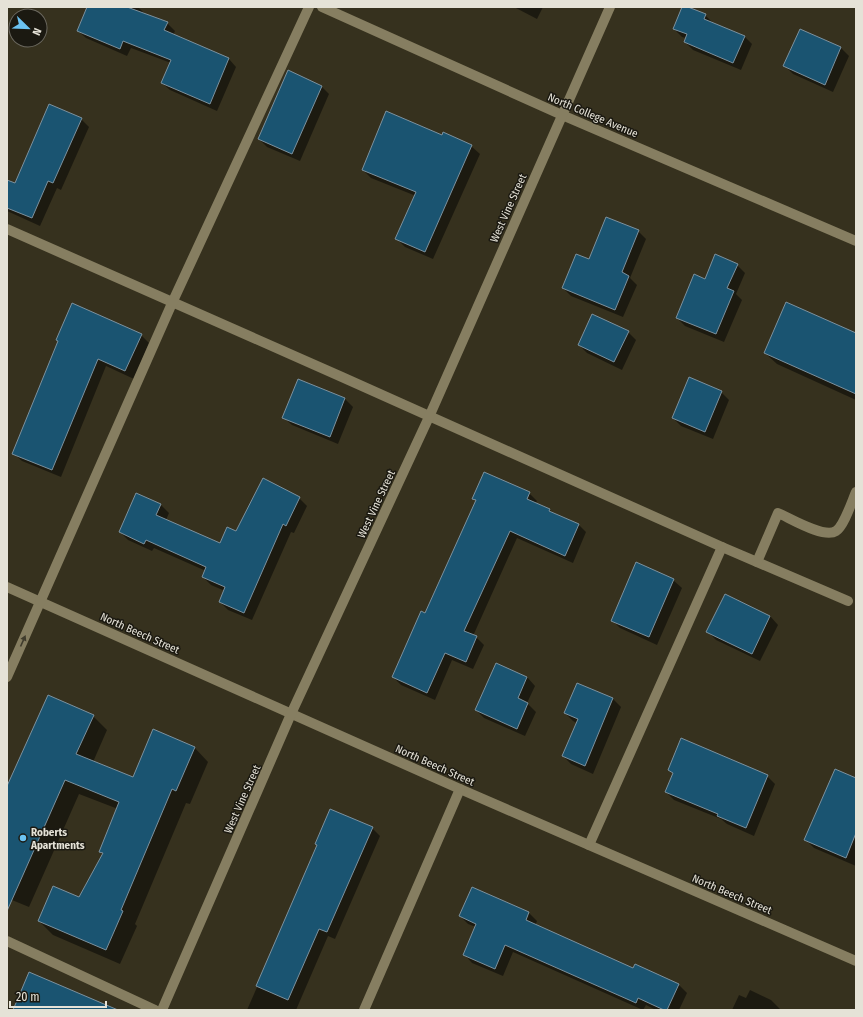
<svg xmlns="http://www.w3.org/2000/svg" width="863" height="1017" viewBox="0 0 863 1017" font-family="'Fira Sans Condensed',sans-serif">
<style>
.shadow{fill:#0007}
.building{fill:#1a5471;stroke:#7c919e}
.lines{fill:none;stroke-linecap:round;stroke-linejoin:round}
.minor{stroke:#867e61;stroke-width:10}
.oneway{fill:#403c2d}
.poi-dot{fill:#6cc3f2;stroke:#1b1911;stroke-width:1.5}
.labels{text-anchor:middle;stroke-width:3;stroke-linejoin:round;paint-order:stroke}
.street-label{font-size:11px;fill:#e5e2d7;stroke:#1b1911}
.poi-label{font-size:11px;font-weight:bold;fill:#e5e2d7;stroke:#1b1911;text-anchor:start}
</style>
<rect width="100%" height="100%" fill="#36311e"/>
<g class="shadow">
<path d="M88,7H138L145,14L167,23L175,31L173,35L229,59L236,67L217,111L170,90L162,83L171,63L131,48L127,56L86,38L78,31Z"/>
<path d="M514,7H543L537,19Z"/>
<path d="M683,7L705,15L713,23L744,36L752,44L741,70L693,50L685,42L686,38L682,37L674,29Z"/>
<path d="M800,30L841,48L849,56L833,92L793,74L785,66Z"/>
<path d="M321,86L329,94L300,161L267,147L259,139Z"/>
<path d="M81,119L89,127L61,190L57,188L40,226L7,211V181L16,184Z"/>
<path d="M443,136L471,146L480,154L433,259L405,247L396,238L416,196L371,178L363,170Z"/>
<path d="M638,231L646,239L630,278L637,285L623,317L571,296L563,288L590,260Z"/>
<path d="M737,265L745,273L736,294L742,300L724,342L685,326L677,318L705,280Z"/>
<path d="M628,332L636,340L622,370L587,353L579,345Z"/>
<path d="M856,334V400L777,364L765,353Z"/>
<path d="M141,335L149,343L134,379L106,366L61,477L22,461L13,453L59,342L57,340Z"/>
<path d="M299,380L345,399L353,407L338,444L292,425L283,417Z"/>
<path d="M721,392L729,400L713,439L681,426L673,418Z"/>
<path d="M529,493L537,501L535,504L550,510L553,514L579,525L586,532L573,563L517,538L473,636L476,637L484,645L473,669L452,660L435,700L401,685L393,677L425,614L477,501L474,498Z"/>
<path d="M299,498L307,506L294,533L291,532L252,620L228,610L220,602L225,591L211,585L203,577L206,571L154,548L152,551L128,540L120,532L161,505L169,513L166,520L221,545L237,532Z"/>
<path d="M673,580L682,588L657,645L620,628L612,620Z"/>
<path d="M770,616L778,625L760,661L716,640L708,632Z"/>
<path d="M527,677L535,686L527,703L536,712L525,736L484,718L476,710Z"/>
<path d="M577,685L613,699L621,707L593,774L571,764L563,756L577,723L573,721L565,713Z"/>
<path d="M93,716L107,730L93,762L133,778L194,747L208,762L190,804L186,803L135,924L137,926L120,964L53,935L39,921L79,898L103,855L100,851L118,809L79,794L29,907L7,898V789Z"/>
<path d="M669,770L767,776L775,784L754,836L727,824L721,819L674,800L666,792L674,775Z"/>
<path d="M856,779V866L814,848L806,840Z"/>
<path d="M372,828L380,836L335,939L328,936L296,1010H247L283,928Z"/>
<path d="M529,913L537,921L535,926L634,969L679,985L687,993L679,1010H656L646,1005L643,1010L513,952L503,976L472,963L464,954L476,927L468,924L460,916Z"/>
<path d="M750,990L771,1000L781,1010H732L739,995L746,998Z"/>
<path d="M7,1007L14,1010H7Z"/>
</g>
<g class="building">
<path d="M87,7H127L168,22L164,30L229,58L210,104L161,83L171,60L123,41L120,49L77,31Z"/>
<path d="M682,7H688L706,14L704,19L745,36L733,63L684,42L687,34L673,29Z"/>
<path d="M800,29L841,47L825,85L783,66Z"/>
<path d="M288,70L322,86L292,154L258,139Z"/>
<path d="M49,104L82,118L53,183L48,181L32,218L7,208V180L15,183Z"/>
<path d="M386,111L442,135L443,132L472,145L425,252L395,239L416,192L362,170Z"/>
<path d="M606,217L639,230L622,272L629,276L615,310L562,288L576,254L589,259Z"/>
<path d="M715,254L738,264L727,288L734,291L716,334L676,318L694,274L705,279Z"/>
<path d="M786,302L856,333V394L764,353Z"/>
<path d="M72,303L142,334L125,371L98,359L52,470L12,454L58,341L56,340Z"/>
<path d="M592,314L629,331L614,362L578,345Z"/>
<path d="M689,377L722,391L705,432L672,418Z"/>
<path d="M298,379L345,398L330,437L282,418Z"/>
<path d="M484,472L530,492L527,499L550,509L549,511L579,524L565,556L510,531L464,631L477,636L466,662L445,653L427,693L392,677L421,611L425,613L476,500L472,499Z"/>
<path d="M263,478L300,497L286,526L283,524L244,613L219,602L225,587L202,577L206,567L146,540L144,544L119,532L136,493L161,504L156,515L220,543L227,527L236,531Z"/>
<path d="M636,562L674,579L649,637L611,621Z"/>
<path d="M725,594L770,616L752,654L706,632Z"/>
<path d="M496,663L527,677L518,698L528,703L517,729L475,710Z"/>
<path d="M577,683L613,698L585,766L562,756L578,719L564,713Z"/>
<path d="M48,695L94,715L76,754L133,777L153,729L195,747L176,791L172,789L121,910L123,911L106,950L38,921L53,886L79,897L103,853L99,852L119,802L65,780L7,911V786Z"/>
<path d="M681,738L768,775L746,828L717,816L718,814L665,792L673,773L668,770Z"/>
<path d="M835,769L856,778V833L846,858L804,840Z"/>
<path d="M330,809L373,827L327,932L319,929L288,1000L256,986L317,845L315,844Z"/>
<path d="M472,887L529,912L526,920L633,968L635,964L679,984L667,1010H664L638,998L636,1003L505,945L495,969L463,955L476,924L459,916Z"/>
<path d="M29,972L118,1010H13Z"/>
</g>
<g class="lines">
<g class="minor">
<path d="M322,7L562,115L856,241"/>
<path d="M7,229C246,333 484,441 722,547L589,845"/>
<path d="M722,547L848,601"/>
<path d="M757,562L778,513C790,518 824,539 836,531C844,526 852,501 856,492"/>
<path d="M7,587L460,789L856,961"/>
<path d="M7,677L173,301L309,7"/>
<path d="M7,941L155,1010"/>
<path d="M162,1010L291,714L429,417L610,7"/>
<path d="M364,1010L460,789"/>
</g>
</g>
<defs><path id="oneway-solid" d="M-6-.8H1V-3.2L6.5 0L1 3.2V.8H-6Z"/></defs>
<use class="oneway" href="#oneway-solid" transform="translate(23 641) rotate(-66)"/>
<circle class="poi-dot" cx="23" cy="838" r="4"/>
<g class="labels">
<g class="street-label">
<text transform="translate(593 115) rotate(23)" y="4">North College Avenue</text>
<text transform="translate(508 208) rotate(-66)" y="4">West Vine Street</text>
<text transform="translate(376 504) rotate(-65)" y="4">West Vine Street</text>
<text transform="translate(140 633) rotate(24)" y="4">North Beech Street</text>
<text transform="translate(435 765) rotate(24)" y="4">North Beech Street</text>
<text transform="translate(242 799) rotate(-66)" y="4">West Vine Street</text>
<text transform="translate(732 894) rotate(23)" y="4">North Beech Street</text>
</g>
<g class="poi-label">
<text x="31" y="836">Roberts<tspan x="31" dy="13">Apartments</tspan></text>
</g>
</g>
<rect width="863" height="1017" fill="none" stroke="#e5e2d7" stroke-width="16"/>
<g transform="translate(28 28) rotate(113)"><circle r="19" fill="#1b1911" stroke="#6c6960"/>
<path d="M0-3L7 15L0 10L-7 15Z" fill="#6cc3f2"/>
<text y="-6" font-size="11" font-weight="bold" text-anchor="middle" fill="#e5e2d7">N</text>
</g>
<path d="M10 1001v6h96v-6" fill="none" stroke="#e5e2d7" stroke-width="2"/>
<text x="16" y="1001" font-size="12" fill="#e5e2d7" stroke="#1b1911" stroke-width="3" paint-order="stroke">20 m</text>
</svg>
